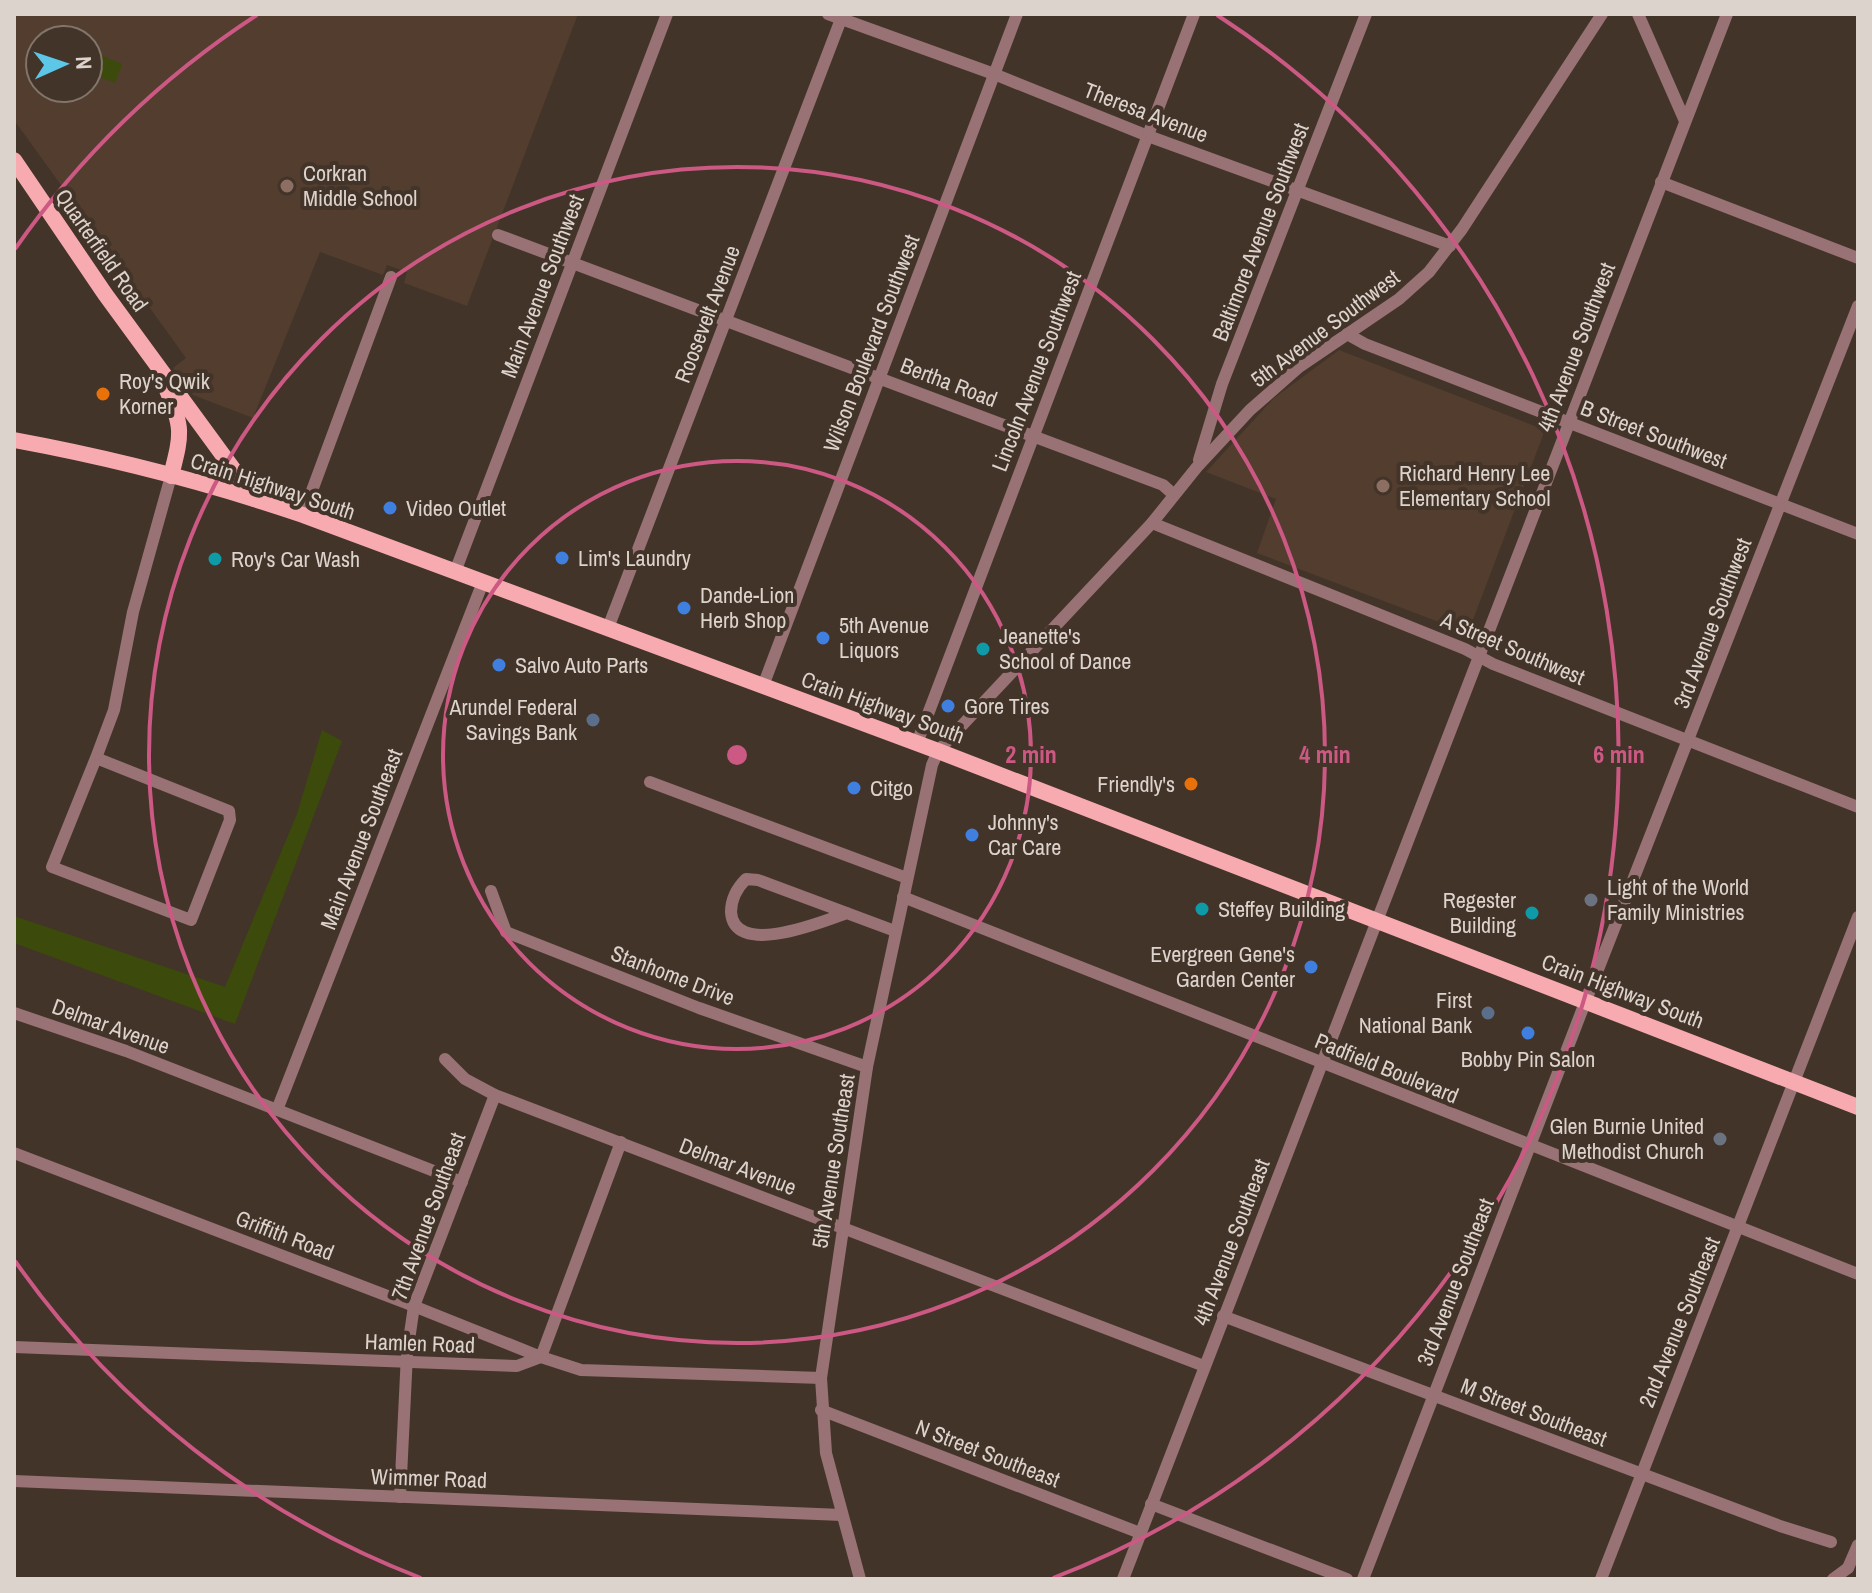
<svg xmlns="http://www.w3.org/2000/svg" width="1872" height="1593" viewBox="0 0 1872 1593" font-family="'Archivo Narrow',sans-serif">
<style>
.built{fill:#523d2f;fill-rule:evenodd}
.green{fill:#3c4a0b}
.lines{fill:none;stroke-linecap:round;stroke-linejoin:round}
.minor{stroke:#987275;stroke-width:12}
.major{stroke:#f8aab1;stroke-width:16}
.ring{fill:none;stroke:#cb5983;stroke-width:4}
.education-dot{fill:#8d6e63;stroke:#433429;stroke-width:3}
.food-dot{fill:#e8710a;stroke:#433429;stroke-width:3}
.shop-dot{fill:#3f7fe0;stroke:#433429;stroke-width:3}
.culture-dot{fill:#0f9aa8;stroke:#433429;stroke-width:3}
.service-dot{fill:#5c6f8a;stroke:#433429;stroke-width:3}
.worship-dot{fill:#6b7280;stroke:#433429;stroke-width:3}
.labels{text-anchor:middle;stroke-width:8;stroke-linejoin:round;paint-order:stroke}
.street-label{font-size:22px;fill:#ddd3cd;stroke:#433429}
.poi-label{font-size:22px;fill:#ddd3cd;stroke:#433429;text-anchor:start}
.centre{fill:#cb5983;stroke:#433429;stroke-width:4}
.ring-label{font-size:24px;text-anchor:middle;font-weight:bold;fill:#cb5983;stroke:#433429;stroke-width:8;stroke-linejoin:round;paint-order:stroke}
</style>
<rect width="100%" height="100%" fill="#433429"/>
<g class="built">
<path d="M14,14H578L467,306L404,283L407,272L387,265L383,275L320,252L253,418L193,395L173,368L186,358L14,120ZM40,40H88V88H40Z"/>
<path d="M1339,350L1545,430L1468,633L1257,553L1276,499L1206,472L1274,398Z"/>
</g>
<g class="green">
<path d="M88,50L122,64L115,83L88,72Z"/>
<path d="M322,730L342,741L235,1024L14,943V916L225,987L297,814Z"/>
</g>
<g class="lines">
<g class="minor">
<path d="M828,14L994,74L1148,136L1450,246"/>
<path d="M1638,14L1685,121"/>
<path d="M1661,182L1858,258"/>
<path d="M498,235L1163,485L1174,495"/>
<path d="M1347,334L1365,344L1858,534"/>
<path d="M1199,460L1222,384L1366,14"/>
<path d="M303,515L391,277"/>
<path d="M1152,523L1465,649L1493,664L1858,807"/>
<path d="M455,572L667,14"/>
<path d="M608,628L843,14"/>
<path d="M763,686L1017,14"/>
<path d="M917,743L1194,14"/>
<path d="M96,758L52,867L191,920L230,820L229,811L96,758L114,710L133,612L171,476"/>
<path d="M650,782L907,878"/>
<path d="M491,891L506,932L699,1008L867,1067"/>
<path d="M903,897L1858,1274"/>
<path d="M847,913C822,922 734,958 731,912C731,899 737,888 746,879L758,880L895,931"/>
<path d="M14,1013L126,1051L462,1182"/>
<path d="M445,1059L465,1079L495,1095L1204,1366"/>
<path d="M277,1110L483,582"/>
<path d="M14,1153L406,1303L541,1357L621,1142"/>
<path d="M1223,1316L1780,1526L1831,1542"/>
<path d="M14,1347L517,1366L541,1357L581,1370L821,1378"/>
<path d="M821,1410L1140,1533"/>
<path d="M14,1481L842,1515"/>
<path d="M400,1497L407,1354L414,1306L495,1095"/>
<path d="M1151,1504L1347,1579"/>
<path d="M1848,1568L1858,1545"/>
<path d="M860,1579L826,1453L821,1378L867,1067L932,765L938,751L1152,523L1197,467L1250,410L1299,367L1399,299L1429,272L1462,229L1602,14"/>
<path d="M1123,1579L1727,14"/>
<path d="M1363,1579L1586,1000L1858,306"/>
<path d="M1601,1579L1858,917"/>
<path d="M1833,1579L1848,1568"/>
</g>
<g class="major">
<path d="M14,160L105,294L255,499"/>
<path d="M167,390C184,429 181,436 171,476"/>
<path d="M14,440C112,458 209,483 303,515L938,751L1858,1107"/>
</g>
</g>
<g class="ring">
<circle cx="737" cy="755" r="294"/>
<circle cx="737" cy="755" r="588"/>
<path d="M421 1578A882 882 0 0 1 15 1261M15 249A882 882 0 0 1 257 15M1217 15A882 882 0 0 1 1053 1578"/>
</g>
<g class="education-dot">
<circle cx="287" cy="186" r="8"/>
<circle cx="1383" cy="486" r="8"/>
</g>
<g class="food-dot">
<circle cx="103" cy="394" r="8"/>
<circle cx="1191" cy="784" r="8"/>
</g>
<g class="shop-dot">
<circle cx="390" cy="508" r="8"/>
<circle cx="562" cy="558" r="8"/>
<circle cx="684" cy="608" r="8"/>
<circle cx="823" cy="638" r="8"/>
<circle cx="499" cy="665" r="8"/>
<circle cx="948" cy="706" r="8"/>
<circle cx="854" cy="788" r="8"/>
<circle cx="972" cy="835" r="8"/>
<circle cx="1311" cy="967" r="8"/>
<circle cx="1528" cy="1033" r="8"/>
</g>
<g class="culture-dot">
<circle cx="215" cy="559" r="8"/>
<circle cx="983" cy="649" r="8"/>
<circle cx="1202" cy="909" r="8"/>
<circle cx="1532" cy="913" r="8"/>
</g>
<g class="service-dot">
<circle cx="593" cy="720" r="8"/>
<circle cx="1488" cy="1013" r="8"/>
</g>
<g class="worship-dot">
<circle cx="1591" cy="900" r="8"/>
<circle cx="1720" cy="1139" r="8"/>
</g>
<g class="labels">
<g class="street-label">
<text transform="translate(1146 112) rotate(21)" y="8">Theresa Avenue</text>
<text transform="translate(1260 232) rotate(-69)" y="8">Baltimore Avenue Southwest</text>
<text transform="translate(102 250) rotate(55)" y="8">Quarterfield Road</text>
<text transform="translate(542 286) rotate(-69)" y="8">Main Avenue Southwest</text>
<text transform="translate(707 314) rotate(-69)" y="8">Roosevelt Avenue</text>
<text transform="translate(1325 328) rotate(-37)" y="8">5th Avenue Southwest</text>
<text transform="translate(871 343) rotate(-69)" y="8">Wilson Boulevard Southwest</text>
<text transform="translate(1576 347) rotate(-69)" y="8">4th Avenue Southwest</text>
<text transform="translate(1036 371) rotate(-69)" y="8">Lincoln Avenue Southwest</text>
<text transform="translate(949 382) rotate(21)" y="8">Bertha Road</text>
<text transform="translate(1654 434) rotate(21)" y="8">B Street Southwest</text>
<text transform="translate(273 486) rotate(18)" y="8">Crain Highway South</text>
<text transform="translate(1712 623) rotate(-69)" y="8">3rd Avenue Southwest</text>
<text transform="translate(1513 648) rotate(23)" y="8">A Street Southwest</text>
<text transform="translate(883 707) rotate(20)" y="8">Crain Highway South</text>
<text transform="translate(361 839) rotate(-69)" y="8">Main Avenue Southeast</text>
<text transform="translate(673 975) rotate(21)" y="8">Stanhome Drive</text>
<text transform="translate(1623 991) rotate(21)" y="8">Crain Highway South</text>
<text transform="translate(111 1026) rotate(20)" y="8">Delmar Avenue</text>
<text transform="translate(1387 1068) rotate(22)" y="8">Padfield Boulevard</text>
<text transform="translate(833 1161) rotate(-81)" y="8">5th Avenue Southeast</text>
<text transform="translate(738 1166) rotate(21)" y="8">Delmar Avenue</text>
<text transform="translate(428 1216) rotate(-70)" y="8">7th Avenue Southeast</text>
<text transform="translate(285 1235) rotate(21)" y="8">Griffith Road</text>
<text transform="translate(1231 1242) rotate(-69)" y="8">4th Avenue Southeast</text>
<text transform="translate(1455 1282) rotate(-69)" y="8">3rd Avenue Southeast</text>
<text transform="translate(1679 1322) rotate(-68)" y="8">2nd Avenue Southeast</text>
<text transform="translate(420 1343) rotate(2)" y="8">Hamlen Road</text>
<text transform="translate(1534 1412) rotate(21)" y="8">M Street Southeast</text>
<text transform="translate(988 1453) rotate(21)" y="8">N Street Southeast</text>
<text transform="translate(429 1478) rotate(2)" y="8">Wimmer Road</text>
</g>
<g class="poi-label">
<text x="303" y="181">Corkran<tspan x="303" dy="25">Middle School</tspan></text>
<text x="119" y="389">Roy's Qwik<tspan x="119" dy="25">Korner</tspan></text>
<text x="1399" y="481">Richard Henry Lee<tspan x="1399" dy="25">Elementary School</tspan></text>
<text x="406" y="516">Video Outlet</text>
<text x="578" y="566">Lim's Laundry</text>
<text x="231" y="567">Roy's Car Wash</text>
<text x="700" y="603">Dande-Lion<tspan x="700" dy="25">Herb Shop</tspan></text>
<text x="839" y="633">5th Avenue<tspan x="839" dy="25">Liquors</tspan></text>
<text x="999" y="644">Jeanette's<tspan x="999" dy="25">School of Dance</tspan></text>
<text x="515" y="673">Salvo Auto Parts</text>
<text x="964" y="714">Gore Tires</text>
<text x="577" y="715" text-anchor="end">Arundel Federal<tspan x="577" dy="25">Savings Bank</tspan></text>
<text x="1175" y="792" text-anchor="end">Friendly's</text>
<text x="870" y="796">Citgo</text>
<text x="988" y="830">Johnny's<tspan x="988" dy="25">Car Care</tspan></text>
<text x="1607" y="895">Light of the World<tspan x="1607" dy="25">Family Ministries</tspan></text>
<text x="1516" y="908" text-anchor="end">Regester<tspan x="1516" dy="25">Building</tspan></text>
<text x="1218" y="917">Steffey Building</text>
<text x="1295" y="962" text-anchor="end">Evergreen Gene's<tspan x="1295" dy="25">Garden Center</tspan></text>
<text x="1472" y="1008" text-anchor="end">First<tspan x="1472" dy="25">National Bank</tspan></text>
<text x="1528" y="1067" text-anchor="middle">Bobby Pin Salon</text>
<text x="1704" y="1134" text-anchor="end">Glen Burnie United<tspan x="1704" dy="25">Methodist Church</tspan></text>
</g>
</g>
<circle cx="737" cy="755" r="12" class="centre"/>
<g class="ring-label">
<text x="1031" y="763">2 min</text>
<text x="1325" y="763">4 min</text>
<text x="1619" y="763">6 min</text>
</g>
<rect width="1872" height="1593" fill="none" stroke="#ddd3cd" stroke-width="32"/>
<g transform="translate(64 64) rotate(87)"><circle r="38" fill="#433429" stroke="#81746b" stroke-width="2"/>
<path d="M0-6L14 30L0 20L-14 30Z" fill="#5cc7e7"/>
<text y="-12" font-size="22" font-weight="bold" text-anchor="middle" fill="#ddd3cd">N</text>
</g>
</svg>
